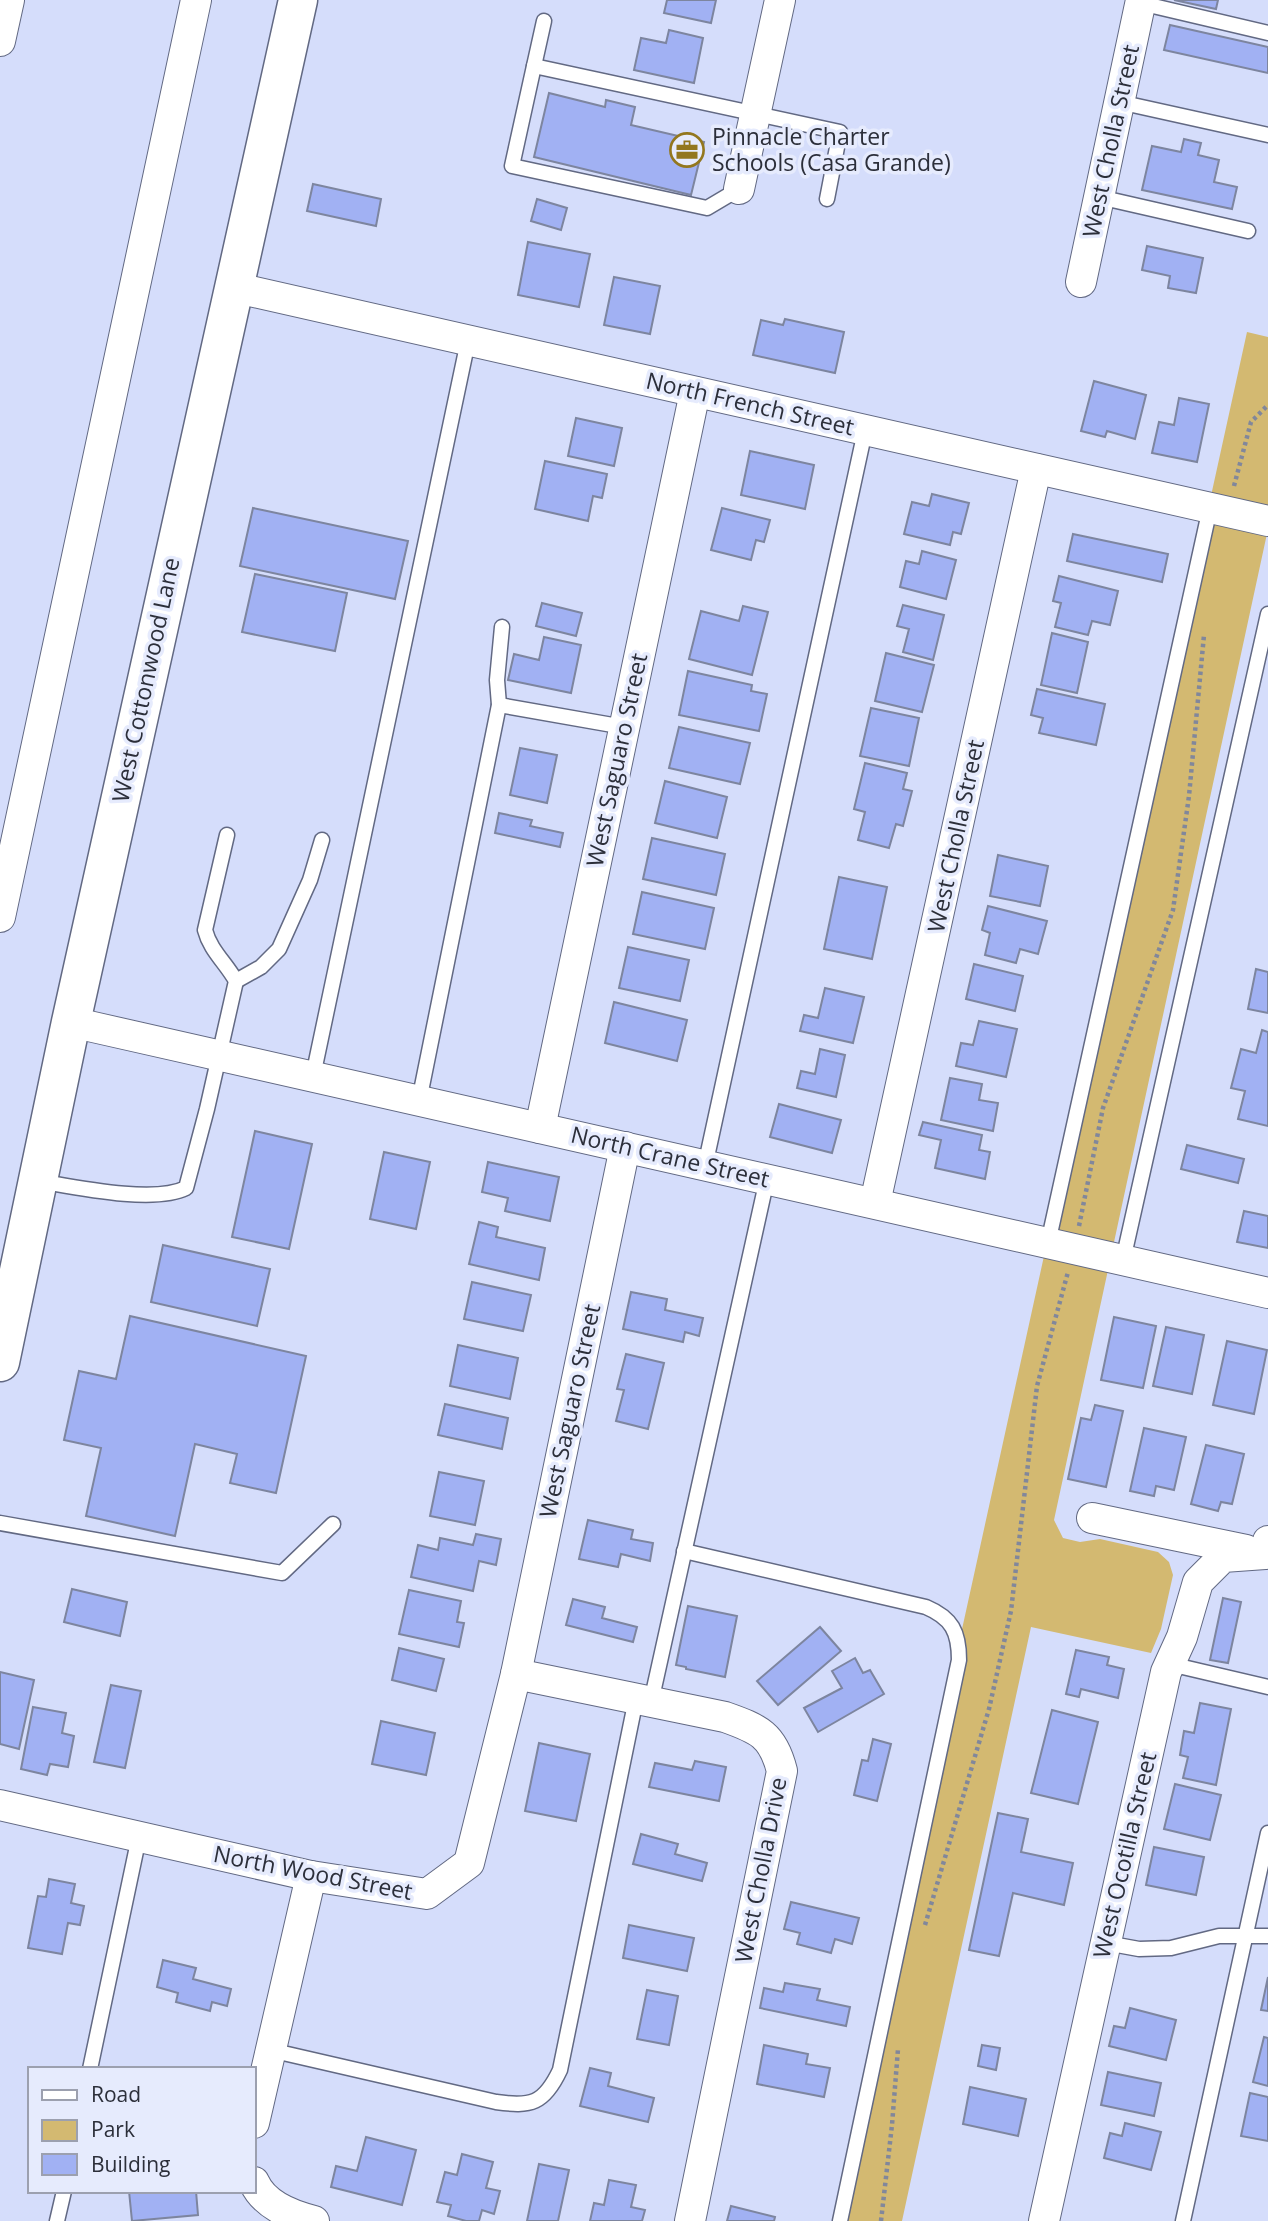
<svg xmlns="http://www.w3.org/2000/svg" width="1268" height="2221" viewBox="0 0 1268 2221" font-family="'Open Sans',sans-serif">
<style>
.green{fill:#d3b971}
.building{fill:#a1b1f3;stroke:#7d859f;stroke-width:2}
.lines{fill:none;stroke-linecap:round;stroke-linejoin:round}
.service-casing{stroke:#626983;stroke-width:17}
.minor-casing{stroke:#626983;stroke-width:32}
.secondary-casing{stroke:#626983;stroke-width:41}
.path{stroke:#81879b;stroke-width:4.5;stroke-dasharray:3.5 3.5;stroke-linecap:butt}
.service{stroke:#fff;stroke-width:14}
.minor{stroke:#fff;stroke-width:30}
.secondary{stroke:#fff;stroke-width:38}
.labels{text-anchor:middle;stroke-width:7;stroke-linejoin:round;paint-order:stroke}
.poi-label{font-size:23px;fill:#2c2f3a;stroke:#e6ebfd;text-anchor:start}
.street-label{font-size:23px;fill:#2c2f3a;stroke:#e6ebfd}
</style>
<rect width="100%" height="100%" fill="#d5ddfb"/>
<path class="green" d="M1247,332L1268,337V529L1054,1520L1063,1538L1080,1542L1100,1539L1158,1552L1169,1562L1173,1575L1161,1629L1151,1653L1031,1627L902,2221H832Z"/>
<g class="building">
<path d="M667,0H716L711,23L664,13Z"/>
<path d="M1174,0H1218L1216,9Z"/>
<path d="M1170,25L1268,47V73L1164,50Z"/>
<path d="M669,30L703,38L694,83L634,70L641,38L666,43Z"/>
<path d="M549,93L605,107L606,100L635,107L631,125L704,142L691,195L534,157Z"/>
<path d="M1184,139L1201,143L1198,155L1219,160L1214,182L1237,187L1232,209L1142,190L1152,146L1181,152Z"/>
<path d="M313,184L381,199L376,226L307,211Z"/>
<path d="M537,199L567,208L561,230L531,221Z"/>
<path d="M528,242L590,254L579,307L518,295Z"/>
<path d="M1147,246L1203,258L1196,293L1168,288L1170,276L1142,270Z"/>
<path d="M614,277L660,286L650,334L604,325Z"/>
<path d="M785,319L844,332L835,373L753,355L761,320L783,325Z"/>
<path d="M1094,381L1146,395L1135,439L1107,431L1105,437L1081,431Z"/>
<path d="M1179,398L1209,404L1197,462L1152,453L1159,422L1174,425Z"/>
<path d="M576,418L622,428L614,466L568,456Z"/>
<path d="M750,451L814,465L805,509L741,495Z"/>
<path d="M545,461L607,474L602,498L593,496L588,521L535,509Z"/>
<path d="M932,494L969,503L961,534L953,532L950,545L904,534L912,502L929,506Z"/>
<path d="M253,508L408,541L395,599L240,566Z"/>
<path d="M722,508L770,520L764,542L756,540L751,560L711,550Z"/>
<path d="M1073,534L1168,554L1162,582L1067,561Z"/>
<path d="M922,551L956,560L946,599L900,587L906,561L919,564Z"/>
<path d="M255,574L347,593L335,651L242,632Z"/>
<path d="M1059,576L1118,591L1110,625L1092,621L1088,635L1055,627L1061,603L1053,601Z"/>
<path d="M542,603L582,613L576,636L536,626Z"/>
<path d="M903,605L944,615L933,660L903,652L909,629L897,626Z"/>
<path d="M743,606L768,612L752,675L689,659L701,611L739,621Z"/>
<path d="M1052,633L1088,642L1077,693L1041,685Z"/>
<path d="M544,637L581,645L571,693L508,680L514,654L539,660Z"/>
<path d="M886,653L934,665L922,712L875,701Z"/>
<path d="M688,671L752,685L751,691L767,694L759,731L679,715Z"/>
<path d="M1037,689L1105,704L1096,745L1039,733L1043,718L1031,715Z"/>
<path d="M871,708L919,718L909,766L860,756Z"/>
<path d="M679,727L750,743L740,784L669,768Z"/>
<path d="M520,748L557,755L547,803L510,795Z"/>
<path d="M865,763L907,773L903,789L912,791L903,826L896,824L889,848L858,840L865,812L854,809Z"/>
<path d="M665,781L727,797L717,838L655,823Z"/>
<path d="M499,813L532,820L530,826L563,833L560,847L495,833Z"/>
<path d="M652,838L725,854L716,895L643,879Z"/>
<path d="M998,855L1048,866L1040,906L990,896Z"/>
<path d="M839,877L887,887L872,959L824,949Z"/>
<path d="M642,892L714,908L705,949L633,934Z"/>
<path d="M988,906L1047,921L1038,954L1020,949L1016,963L985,955L990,933L982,930Z"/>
<path d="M628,947L689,960L680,1001L619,988Z"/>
<path d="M974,964L1023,976L1015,1011L966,999Z"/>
<path d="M1256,969L1268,972V1013L1248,1009Z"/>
<path d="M825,988L864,997L853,1043L800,1031L804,1015L818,1018Z"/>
<path d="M614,1002L687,1020L677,1061L605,1043Z"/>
<path d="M979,1021L1017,1029L1006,1077L956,1066L961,1043L973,1045Z"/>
<path d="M1262,1030L1268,1032V1126L1238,1119L1245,1091L1231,1088L1241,1049L1256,1053Z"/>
<path d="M820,1049L845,1055L836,1097L797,1088L801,1071L815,1074Z"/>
<path d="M950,1078L982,1084L979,1100L998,1103L993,1131L941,1120Z"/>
<path d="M779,1104L841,1120L832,1153L770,1137Z"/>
<path d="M923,1122L982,1135L979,1150L990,1152L985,1179L935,1168L941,1140L919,1135Z"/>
<path d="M255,1131L312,1144L289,1249L232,1237Z"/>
<path d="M1187,1145L1244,1159L1238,1183L1181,1169Z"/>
<path d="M384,1152L430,1162L416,1229L370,1219Z"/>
<path d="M488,1162L559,1177L550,1221L505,1211L508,1198L482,1192Z"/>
<path d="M1244,1211L1268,1216V1248L1237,1242Z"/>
<path d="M479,1222L498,1227L496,1237L545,1248L539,1280L469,1264Z"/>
<path d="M163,1245L270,1269L257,1326L151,1302Z"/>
<path d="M472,1282L531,1295L523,1331L464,1319Z"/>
<path d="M631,1292L667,1299L665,1310L703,1318L699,1336L685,1332L683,1342L623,1329Z"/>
<path d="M130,1316L306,1356L276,1493L230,1483L237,1454L195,1444L175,1536L86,1516L101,1448L64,1440L79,1371L116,1379Z"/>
<path d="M1114,1317L1156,1326L1143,1388L1101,1380Z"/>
<path d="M1166,1327L1204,1335L1192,1394L1153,1386Z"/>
<path d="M1227,1341L1267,1350L1254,1414L1213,1405Z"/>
<path d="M458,1345L518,1358L510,1399L450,1386Z"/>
<path d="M626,1354L664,1363L648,1429L616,1421L624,1390L617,1389Z"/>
<path d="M445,1404L508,1418L502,1449L438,1435Z"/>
<path d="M1095,1405L1123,1411L1106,1487L1068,1479L1081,1418L1091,1420Z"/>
<path d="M1144,1428L1186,1437L1174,1490L1156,1486L1154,1496L1130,1491Z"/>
<path d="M1206,1445L1244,1454L1232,1504L1221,1502L1218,1511L1191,1504Z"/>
<path d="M439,1472L484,1481L475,1525L430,1516Z"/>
<path d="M588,1520L633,1530L631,1539L653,1543L650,1561L621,1554L618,1567L579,1559Z"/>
<path d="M476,1534L501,1539L496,1565L479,1561L473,1591L411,1577L418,1545L438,1550L440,1538L473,1545Z"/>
<path d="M72,1589L127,1602L120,1636L64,1622Z"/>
<path d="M409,1590L461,1601L457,1622L464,1623L459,1647L399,1634Z"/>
<path d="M1223,1598L1241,1602L1228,1663L1210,1660Z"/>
<path d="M573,1599L605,1607L602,1618L637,1627L633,1642L566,1625Z"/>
<path d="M688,1606L737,1616L725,1677L686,1669V1667L676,1665Z"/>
<path d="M820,1627L841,1651L778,1705L757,1681Z"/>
<path d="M399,1648L444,1659L436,1691L392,1680Z"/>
<path d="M1076,1650L1109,1657L1107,1665L1124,1669L1118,1698L1081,1689L1079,1697L1066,1694Z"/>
<path d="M855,1658L863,1673L870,1670L884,1694L818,1732L804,1708L842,1688L832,1671Z"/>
<path d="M0,1672L34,1680L19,1749L0,1744Z"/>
<path d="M111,1685L141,1691L125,1768L94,1762Z"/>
<path d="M1200,1703L1231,1709L1216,1785L1183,1778L1188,1757L1180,1755L1184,1731L1194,1733Z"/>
<path d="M33,1707L66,1713L62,1733L74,1736L68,1767L50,1764L47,1775L21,1769Z"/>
<path d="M1052,1710L1098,1722L1078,1804L1031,1793Z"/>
<path d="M381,1721L435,1733L426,1775L372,1764Z"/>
<path d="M873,1739L891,1744L877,1801L854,1795L862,1760L868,1761Z"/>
<path d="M539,1743L590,1754L576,1821L525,1811Z"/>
<path d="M695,1761L726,1767L719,1801L649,1787L655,1763L692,1770Z"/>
<path d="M1175,1784L1221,1795L1210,1840L1164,1829Z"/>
<path d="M998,1813L1028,1819L1021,1852L1073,1863L1064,1905L1013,1893L999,1956L969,1950Z"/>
<path d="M641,1834L678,1844L675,1854L707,1863L702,1881L633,1864Z"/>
<path d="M1154,1847L1204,1857L1196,1895L1146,1885Z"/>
<path d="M49,1879L75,1884L71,1903L84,1906L80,1925L68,1923L62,1954L28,1948L38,1896L46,1897Z"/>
<path d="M791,1902L859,1918L852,1944L835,1939L831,1953L797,1944L800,1933L784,1929Z"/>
<path d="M629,1925L694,1938L687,1971L623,1958Z"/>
<path d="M163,1960L196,1968L193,1979L231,1989L227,2006L212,2002L210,2011L176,2002L178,1993L157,1987Z"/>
<path d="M1268,1977V2011L1261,2010Z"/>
<path d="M785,1983L820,1989L817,2000L850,2007L846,2026L760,2008L764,1988L783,1992Z"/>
<path d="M647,1990L678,1996L669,2045L637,2039Z"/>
<path d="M1130,2008L1176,2020L1166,2060L1109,2046L1114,2026L1125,2028Z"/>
<path d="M1264,2037L1268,2038V2086L1253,2082Z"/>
<path d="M764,2045L808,2054L806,2064L830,2068L824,2097L757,2084Z"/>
<path d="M982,2045L1000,2048L996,2070L978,2066Z"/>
<path d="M590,2068L611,2073L608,2086L654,2098L648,2122L580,2106Z"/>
<path d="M1108,2072L1161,2083L1154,2116L1101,2105Z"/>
<path d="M970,2087L1026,2099L1018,2136L963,2124Z"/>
<path d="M1250,2093L1268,2097V2141L1241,2136Z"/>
<path d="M1125,2123L1161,2132L1151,2170L1104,2158L1110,2133L1122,2136Z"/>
<path d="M366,2137L416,2150L402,2205L331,2187L336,2166L357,2171Z"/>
<path d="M462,2154L493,2162L486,2188L500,2191L494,2214L482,2210L479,2221H466L448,2216L451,2205L437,2202L445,2172L457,2175Z"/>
<path d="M539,2164L569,2170L558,2221H527Z"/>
<path d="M609,2180L636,2185L631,2207L645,2210L642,2221H590L594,2203L604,2205Z"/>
<path d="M129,2191H196L198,2215L132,2221Z"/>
<path d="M731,2206L775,2217L774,2221H727Z"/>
</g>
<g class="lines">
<g class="service-casing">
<g id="service">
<path d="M1136,2L1268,33"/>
<path d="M534,66L544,21"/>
<path d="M1119,102L1268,135"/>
<path d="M739,189L707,208L512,166L534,66L840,132L827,199"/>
<path d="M1099,197L1248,231"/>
<path d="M499,705L624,727"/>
<path d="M236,981L261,967L279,949L310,880L322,840"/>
<path d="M313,1076L468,341"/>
<path d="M419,1101L499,705L497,680L502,627"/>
<path d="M705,1166L865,431"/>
<path d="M39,1181C75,1187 154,1204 186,1188L207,1109L236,981C226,963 210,950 205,930L227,835"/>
<path d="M1048,1243L1210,508"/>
<path d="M1123,1260L1268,614"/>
<path d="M0,1523L282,1573L333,1524"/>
<path d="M684,1551L926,1607C952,1618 959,1632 959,1660L840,2221"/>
<path d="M1170,1664L1268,1687"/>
<path d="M651,1702L767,1179"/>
<path d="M1106,1943L1139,1949L1171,1948L1219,1936H1268"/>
<path d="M270,2050L496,2102C531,2107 544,2104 560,2070L636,1699"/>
<path d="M90,2069L139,1837"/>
<path d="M57,2221L64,2191"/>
<path d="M1183,2221L1268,1833"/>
</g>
</g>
<g class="minor-casing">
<g id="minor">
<path d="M0,41L9,0"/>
<path d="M739,189L780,0"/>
<path d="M1081,282L1141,0"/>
<path d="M232,287L1268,521"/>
<path d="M0,917L196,0"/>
<path d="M71,1022L1268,1293"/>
<path d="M540,1128L695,392"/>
<path d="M875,1203L1036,469"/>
<path d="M1092,1518L1246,1550"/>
<path d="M516,1674L725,1717C759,1729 773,1735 782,1771L690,2221"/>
<path d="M0,1805L311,1876L427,1894L469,1863L516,1674L625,1147"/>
<path d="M254,2123L311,1876"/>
<path d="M254,2182C264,2205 290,2215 314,2221"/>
<path d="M1044,2221L1166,1672L1182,1637L1198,1582L1223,1557L1265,1554L1268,1541"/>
</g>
</g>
<g class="secondary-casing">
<path id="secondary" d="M0,1362L71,1022L298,0"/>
</g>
<g class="path">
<path d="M1234,486L1251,422L1268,405"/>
<path d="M1079,1226L1103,1108L1173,910L1189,796L1204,635"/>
<path d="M925,1925L989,1709L1011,1611L1037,1386L1068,1272"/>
<path d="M881,2221L892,2125L898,2049"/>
</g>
<use href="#service" class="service"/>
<use href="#minor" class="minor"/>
<use href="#secondary" class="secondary"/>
</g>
<defs>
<g id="office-ring" transform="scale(1.75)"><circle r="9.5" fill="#e6ebfd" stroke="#93771e" stroke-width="1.5"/><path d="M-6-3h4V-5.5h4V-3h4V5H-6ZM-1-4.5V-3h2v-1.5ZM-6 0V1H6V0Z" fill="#93771e"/></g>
</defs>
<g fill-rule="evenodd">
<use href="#office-ring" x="687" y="150"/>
</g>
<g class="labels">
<g class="poi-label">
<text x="712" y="145">Pinnacle Charter<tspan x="712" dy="26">Schools (Casa Grande)</tspan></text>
</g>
<g class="street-label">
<text transform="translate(1111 141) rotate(-78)" y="8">West Cholla Street</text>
<text transform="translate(750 404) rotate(13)" y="8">North French Street</text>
<text transform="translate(146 680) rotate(-78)" y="8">West Cottonwood Lane</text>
<text transform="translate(617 760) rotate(-78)" y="8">West Saguaro Street</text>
<text transform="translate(956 836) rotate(-78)" y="8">West Cholla Street</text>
<text transform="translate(670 1157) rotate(13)" y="8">North Crane Street</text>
<text transform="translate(570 1411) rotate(-78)" y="8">West Saguaro Street</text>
<text transform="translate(1125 1855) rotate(-77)" y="8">West Ocotilla Street</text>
<text transform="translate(761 1870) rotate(-79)" y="8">West Cholla Drive</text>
<text transform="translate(313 1873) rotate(11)" y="8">North Wood Street</text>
</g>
</g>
<rect x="28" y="2067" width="228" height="126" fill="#e6ebfd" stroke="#9ca0af" stroke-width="2"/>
<rect x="42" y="2090" width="35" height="10" fill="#ffffff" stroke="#9ca0af" stroke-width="2"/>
<text x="91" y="2102" font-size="21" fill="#2c2f3a">Road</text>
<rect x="42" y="2120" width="35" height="21" fill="#d3b971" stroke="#9ca0af" stroke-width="2"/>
<text x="91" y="2137" font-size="21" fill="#2c2f3a">Park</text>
<rect x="42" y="2154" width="35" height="21" fill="#a1b1f3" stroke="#9ca0af" stroke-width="2"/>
<text x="91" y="2172" font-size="21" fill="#2c2f3a">Building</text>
</svg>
